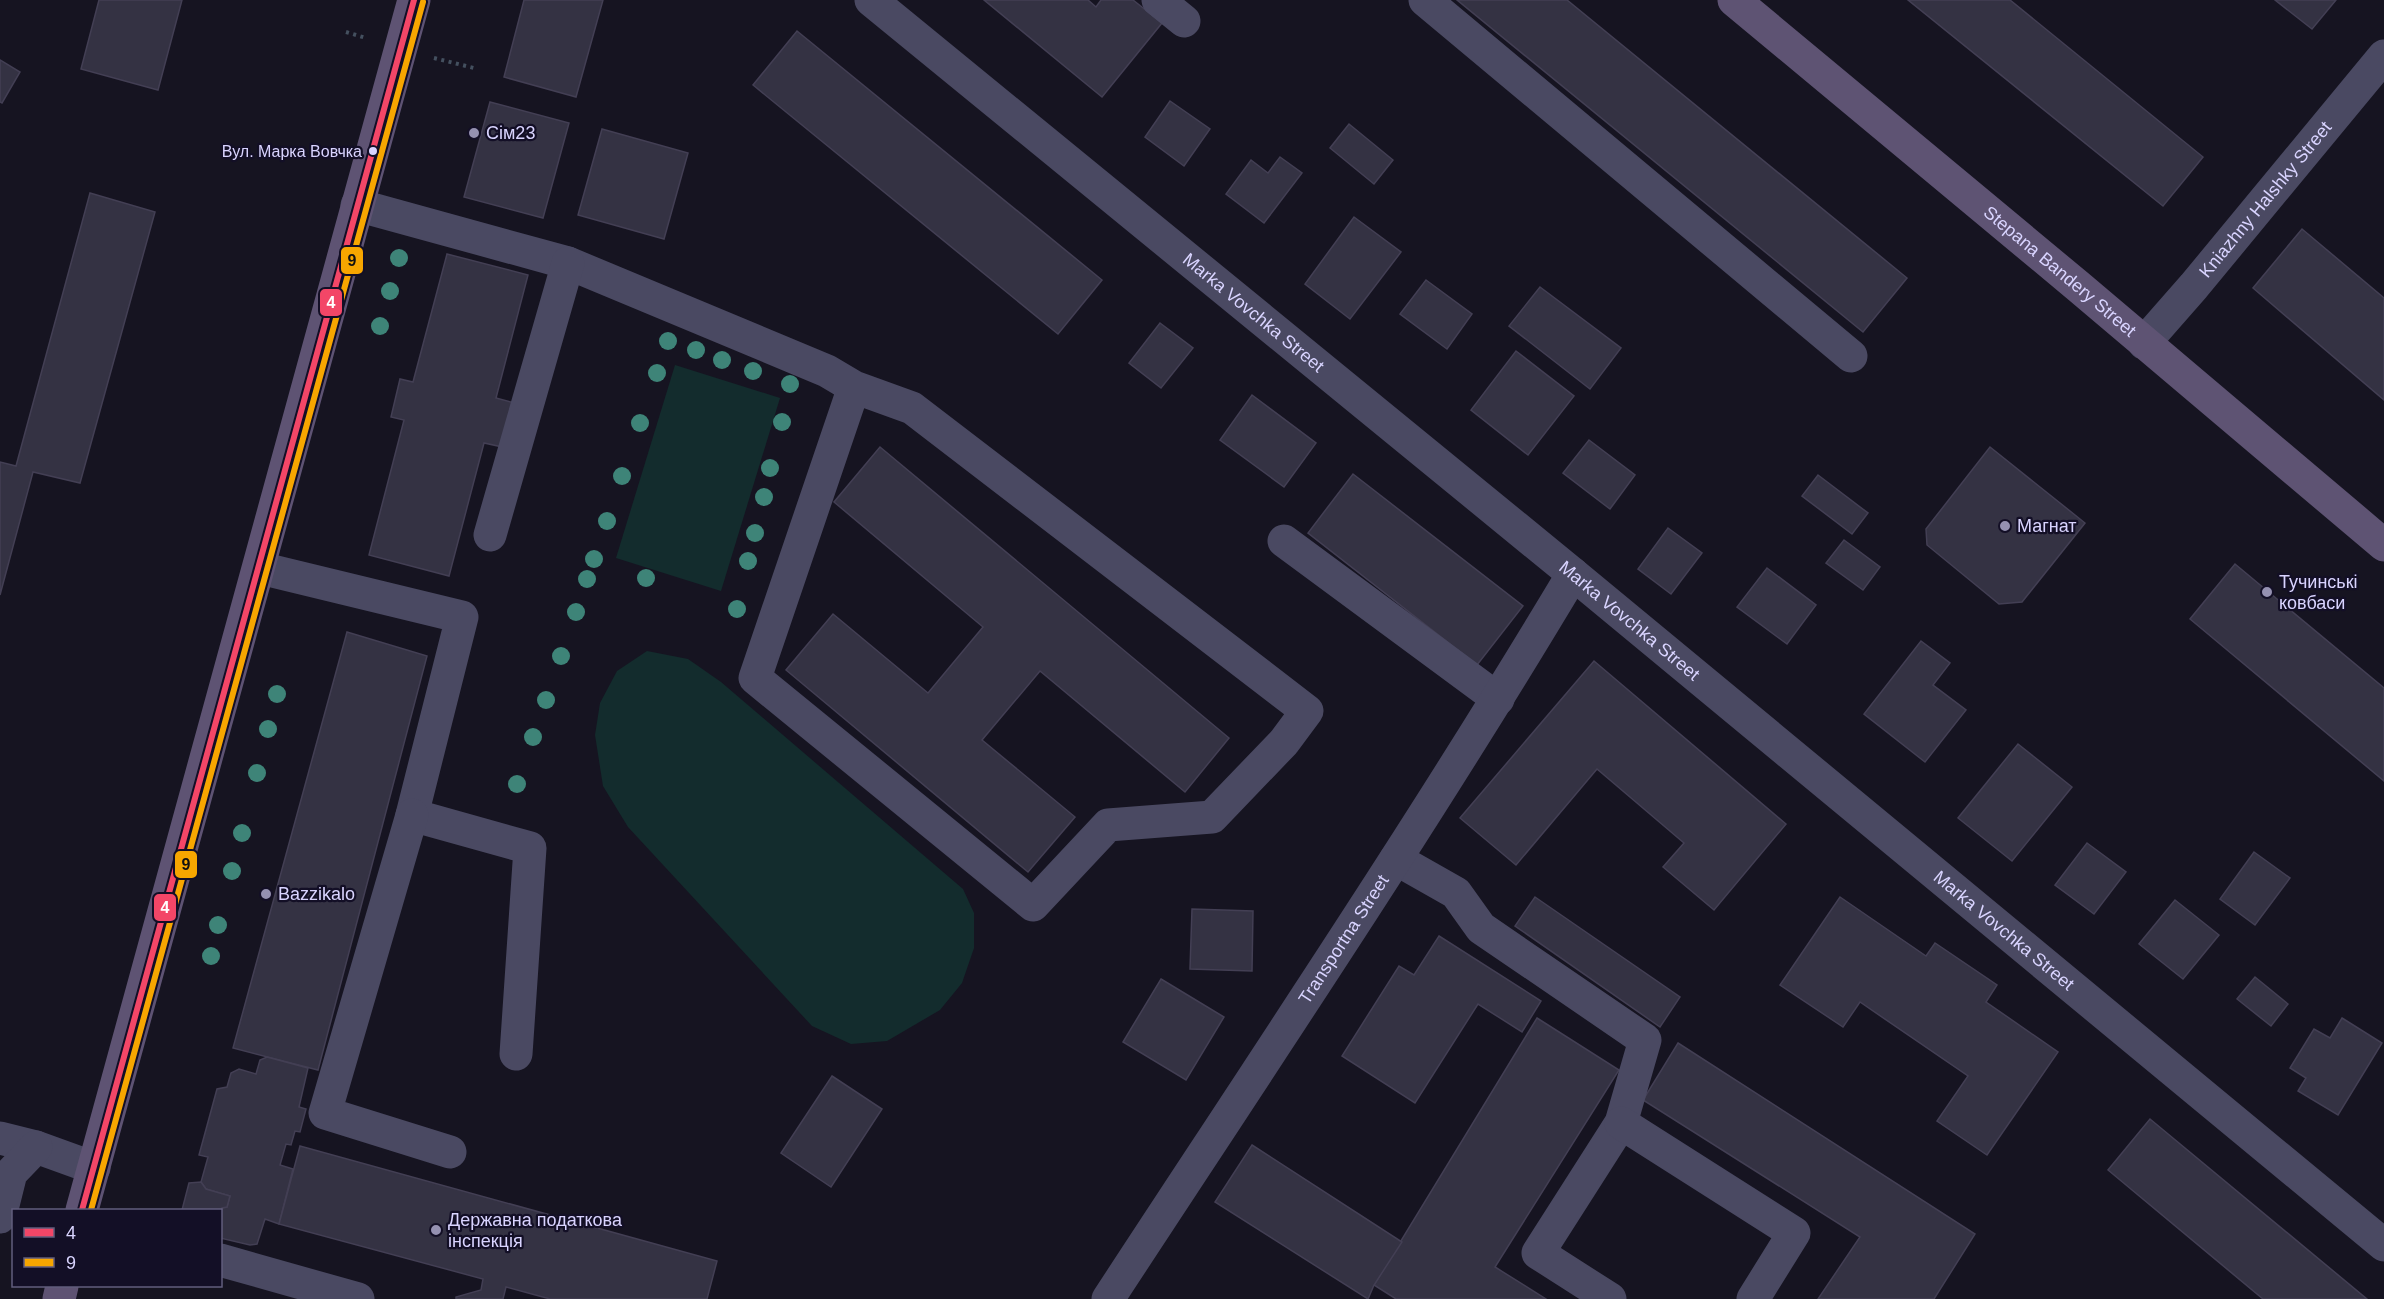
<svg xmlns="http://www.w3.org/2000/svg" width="2384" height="1299" viewBox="0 0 2384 1299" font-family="Arial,sans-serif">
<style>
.green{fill:#132c2d}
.building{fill:#343243;stroke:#433f54;stroke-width:1.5}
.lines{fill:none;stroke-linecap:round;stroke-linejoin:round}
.path{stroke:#44505f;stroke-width:4;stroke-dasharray:3 4.5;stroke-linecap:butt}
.minor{stroke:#4a4962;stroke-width:33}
.major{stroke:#5e5373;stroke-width:33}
.bus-1-casing{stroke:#130f26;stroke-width:10}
.bus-2-casing{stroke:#130f26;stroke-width:10}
.bus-1{stroke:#f34667;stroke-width:6}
.bus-2{stroke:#f7a600;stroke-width:6}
.tree{fill:#3e8478}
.poi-dot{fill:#9591b1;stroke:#130f26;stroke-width:2}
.bus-dot{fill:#d9d4ff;stroke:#130f26;stroke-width:2}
.labels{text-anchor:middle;stroke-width:4.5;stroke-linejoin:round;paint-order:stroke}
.bus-label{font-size:16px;fill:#d9d4ff;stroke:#130f26;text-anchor:end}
.poi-label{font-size:18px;fill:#d9d4ff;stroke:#130f26;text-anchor:start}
.street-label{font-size:18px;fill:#d9d4ff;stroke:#130f26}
.line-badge{stroke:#130f26;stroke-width:2}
.badge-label{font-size:16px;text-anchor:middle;font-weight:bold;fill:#fff}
.pale-badge-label{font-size:16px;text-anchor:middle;font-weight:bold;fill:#111}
</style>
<rect width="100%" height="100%" fill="#161421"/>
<g class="green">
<path d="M675,365L780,398L721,591L616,558Z"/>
<path d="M647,651L688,659L721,682L963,889L974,913V948L962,983L940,1010L887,1041L851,1044L812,1026L628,827L603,786L595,735L600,703L617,671Z"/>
</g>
<g class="building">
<path d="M99,0H182L158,90L81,69Z"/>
<path d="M524,0H603L576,97L504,77Z"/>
<path d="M984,0H1088L1096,7L1101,0H1133L1162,23L1102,97Z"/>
<path d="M1457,0H1567L1907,278L1863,332Z"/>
<path d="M1908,0H2010L2203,157L2163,206Z"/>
<path d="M2275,0H2336L2312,29Z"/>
<path d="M797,31L1102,280L1058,334L753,85Z"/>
<path d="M0,60L20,72L2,103L0,102Z"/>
<path d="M1170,101L1210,129L1184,166L1145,137Z"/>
<path d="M490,102L569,123L543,218L464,197Z"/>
<path d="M1349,124L1393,160L1374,184L1330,148Z"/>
<path d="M602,129L688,153L664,239L578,215Z"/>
<path d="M1280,157L1302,173L1264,223L1226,194L1251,160L1268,173Z"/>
<path d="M90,193L155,212L80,483L33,472L0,595V462L16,466Z"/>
<path d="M1354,217L1401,252L1350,319L1305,284Z"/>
<path d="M2302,229L2384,298V400L2253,288Z"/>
<path d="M447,254L528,275L496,398L518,404L507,448L484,443L449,576L369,555L404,420L391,417L400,379L413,382Z"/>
<path d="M1426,280L1472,314L1447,349L1400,314Z"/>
<path d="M1540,287L1621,348L1590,389L1509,326Z"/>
<path d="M1160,323L1193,348L1161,388L1129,363Z"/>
<path d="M1516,351L1574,396L1528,455L1471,410Z"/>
<path d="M1252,395L1316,443L1284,487L1220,440Z"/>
<path d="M1589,440L1635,475L1610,509L1563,473Z"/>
<path d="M880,447L1229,738L1185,792L1040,671L982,740L1075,817L1028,872L786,670L833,614L928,693L983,627L834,502Z"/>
<path d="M1990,447L2085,523L2022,602L1999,604L1927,545L1926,529Z"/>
<path d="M1353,474L1523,606L1477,665L1308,533Z"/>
<path d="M1818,475L1868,513L1852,534L1802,496Z"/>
<path d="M1668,528L1702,553L1671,594L1638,569Z"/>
<path d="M1844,540L1880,567L1863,590L1826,563Z"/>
<path d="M2235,564L2384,688V781L2190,619Z"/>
<path d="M1767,568L1816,605L1787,644L1737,607Z"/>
<path d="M347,632L427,656L318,1070L233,1048Z"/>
<path d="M1921,641L1950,663L1933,685L1966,710L1925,762L1864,714Z"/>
<path d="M1594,661L1786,824L1714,910L1663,867L1684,843L1597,769L1516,865L1460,818Z"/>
<path d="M2018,744L2072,787L2012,861L1958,818Z"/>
<path d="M2087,843L2126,872L2094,914L2055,885Z"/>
<path d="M2254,852L2290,878L2255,925L2220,899Z"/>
<path d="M1535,897L1680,997L1660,1027L1515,926Z"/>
<path d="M1840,897L1926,956L1935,943L1997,985L1986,1002L2058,1052L1987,1155L1937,1121L1968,1076L1860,1002L1843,1027L1780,985Z"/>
<path d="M2175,900L2219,935L2183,979L2139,944Z"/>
<path d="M1192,909L1253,911L1252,971L1190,969Z"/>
<path d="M1439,936L1541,1001L1522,1032L1478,1004L1415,1103L1342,1056L1399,966L1414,975Z"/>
<path d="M2255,977L2288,1004L2271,1026L2237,999Z"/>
<path d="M1161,979L1224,1017L1186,1080L1123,1042Z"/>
<path d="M1537,1018L1619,1070L1495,1267L1546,1299H1396L1374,1285Z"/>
<path d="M2342,1018L2382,1043L2338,1115L2298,1091L2306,1078L2290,1068L2314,1029L2330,1038Z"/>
<path d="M1678,1043L1975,1234L1934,1299H1818L1860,1237L1643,1100Z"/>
<path d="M267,1057L308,1068L299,1107L306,1109L300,1132L295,1131L291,1145L286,1144L280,1165L293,1169L279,1224L265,1219L257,1244L250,1245L220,1238V1215L222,1208L227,1207L230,1196L206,1189L201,1182L208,1157L199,1155L217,1089L227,1087L231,1073L239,1069L256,1074L260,1060Z"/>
<path d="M832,1076L882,1109L831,1187L781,1153Z"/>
<path d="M2150,1119L2367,1299H2263L2108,1170Z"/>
<path d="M1252,1145L1402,1242L1374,1285L1368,1299L1215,1202Z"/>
<path d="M300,1146L717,1261L707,1299H550L506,1287L503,1299H456V1297L481,1290L483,1279L279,1224Z"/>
<path d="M201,1182L206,1189L230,1196L227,1207L222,1208L220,1215V1210H182L189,1183Z"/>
</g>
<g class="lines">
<g class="path">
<path d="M346,32L366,38"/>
<path d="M434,58L474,68"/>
</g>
<g class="minor">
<path id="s1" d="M871,0L1573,574L2384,1245"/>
<path d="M1158,0L1184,21"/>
<path d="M1425,0L1851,356"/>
<path d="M357,205L568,263L827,371L854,387L755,678L1033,905L1108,825L1212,817L1284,742L1307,711L912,408L854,387"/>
<path id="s2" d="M2144,343L2194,286L2384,56"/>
<path d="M490,535L568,263"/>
<path d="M1284,541L1498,699"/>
<path d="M260,568L462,617L412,815L530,848L516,1054"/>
<path d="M412,815L325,1113L450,1152"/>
<path d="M1396,859L1456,893L1481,928L1645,1040L1621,1123L1538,1253L1610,1299"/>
<path d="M1621,1123L1794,1233L1753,1299"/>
<path d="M0,1138L36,1147L94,1168"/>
<path d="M0,1217L11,1173L36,1147"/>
<path d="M220,1260L358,1299"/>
<path id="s3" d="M1108,1299C1265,1059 1426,820 1573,574"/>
</g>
<g class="major">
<path id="s4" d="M1734,0L2079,287L2384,545"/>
<path d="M82,1210L414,0"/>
<path d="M59,1299L62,1286"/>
</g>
<g class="bus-1-casing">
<path id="bus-1" d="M82,1210L414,0"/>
</g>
<g class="bus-2-casing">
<path id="bus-2" d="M91,1210L423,2"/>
</g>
<use href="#bus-1" class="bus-1"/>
<use href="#bus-2" class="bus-2"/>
</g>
<g class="tree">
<circle cx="399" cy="258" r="9"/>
<circle cx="390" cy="291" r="9"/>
<circle cx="380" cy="326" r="9"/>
<circle cx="668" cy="341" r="9"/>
<circle cx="696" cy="350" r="9"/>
<circle cx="722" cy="360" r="9"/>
<circle cx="753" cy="371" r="9"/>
<circle cx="657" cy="373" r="9"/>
<circle cx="790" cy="384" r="9"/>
<circle cx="782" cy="422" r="9"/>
<circle cx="640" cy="423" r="9"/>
<circle cx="770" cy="468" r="9"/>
<circle cx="622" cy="476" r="9"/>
<circle cx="764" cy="497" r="9"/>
<circle cx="607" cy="521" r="9"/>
<circle cx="755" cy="533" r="9"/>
<circle cx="594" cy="559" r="9"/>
<circle cx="748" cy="561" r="9"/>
<circle cx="646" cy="578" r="9"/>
<circle cx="587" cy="579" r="9"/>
<circle cx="737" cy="609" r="9"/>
<circle cx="576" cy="612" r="9"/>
<circle cx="561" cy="656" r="9"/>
<circle cx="277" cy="694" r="9"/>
<circle cx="546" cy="700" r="9"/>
<circle cx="268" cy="729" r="9"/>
<circle cx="533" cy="737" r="9"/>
<circle cx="257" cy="773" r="9"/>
<circle cx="517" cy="784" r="9"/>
<circle cx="242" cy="833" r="9"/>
<circle cx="232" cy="871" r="9"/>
<circle cx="218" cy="925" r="9"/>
<circle cx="211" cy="956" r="9"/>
</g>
<g class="poi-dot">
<circle cx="474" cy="133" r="6"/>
<circle cx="2005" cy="526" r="6"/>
<circle cx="2267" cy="592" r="6"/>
<circle cx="266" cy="894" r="6"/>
<circle cx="436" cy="1230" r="6"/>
</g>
<circle class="bus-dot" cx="373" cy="151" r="5"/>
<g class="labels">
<g class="bus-label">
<text x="362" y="157">Вул. Марка Вовчка</text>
</g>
<g class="poi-label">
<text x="486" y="139">Сім23</text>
<text x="2017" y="532">Магнат</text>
<text x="2279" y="588">Тучинські<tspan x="2279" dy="21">ковбаси</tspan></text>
<text x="278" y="900">Bazzikalo</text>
<text x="448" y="1226">Державна податкова<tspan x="448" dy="21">інспекція</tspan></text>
</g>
<g class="street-label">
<text dy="6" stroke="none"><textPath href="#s2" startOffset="188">Kniazhny Halshky Street</textPath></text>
<text dy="6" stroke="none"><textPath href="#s4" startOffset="424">Stepana Bandery Street</textPath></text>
<text dy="6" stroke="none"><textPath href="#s1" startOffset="494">Marka Vovchka Street</textPath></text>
<text dy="6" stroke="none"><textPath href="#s1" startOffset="980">Marka Vovchka Street</textPath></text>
<text dy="6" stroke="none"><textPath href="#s1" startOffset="1466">Marka Vovchka Street</textPath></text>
<text dy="6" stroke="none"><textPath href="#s3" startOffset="430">Transportna Street</textPath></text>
</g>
</g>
<g class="line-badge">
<rect x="340" y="246" width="24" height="29" rx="6" fill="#f7a600"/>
<rect x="319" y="288" width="24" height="29" rx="6" fill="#f34667"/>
<rect x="174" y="850" width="24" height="29" rx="6" fill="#f7a600"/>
<rect x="153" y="893" width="24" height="29" rx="6" fill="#f34667"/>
</g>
<g class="badge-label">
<text x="331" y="308">4</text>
<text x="165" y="913">4</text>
</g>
<g class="pale-badge-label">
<text x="352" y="266">9</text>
<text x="186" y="870">9</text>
</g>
<rect x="12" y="1209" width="210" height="78" fill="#130f26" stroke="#625e7d" stroke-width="1.5"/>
<rect x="24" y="1228" width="30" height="9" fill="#f34667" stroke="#625e7d" stroke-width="1.5"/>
<text x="66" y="1239" font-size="18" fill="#d9d4ff">4</text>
<rect x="24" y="1258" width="30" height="9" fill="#f7a600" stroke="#625e7d" stroke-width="1.5"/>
<text x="66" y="1269" font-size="18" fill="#d9d4ff">9</text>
</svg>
